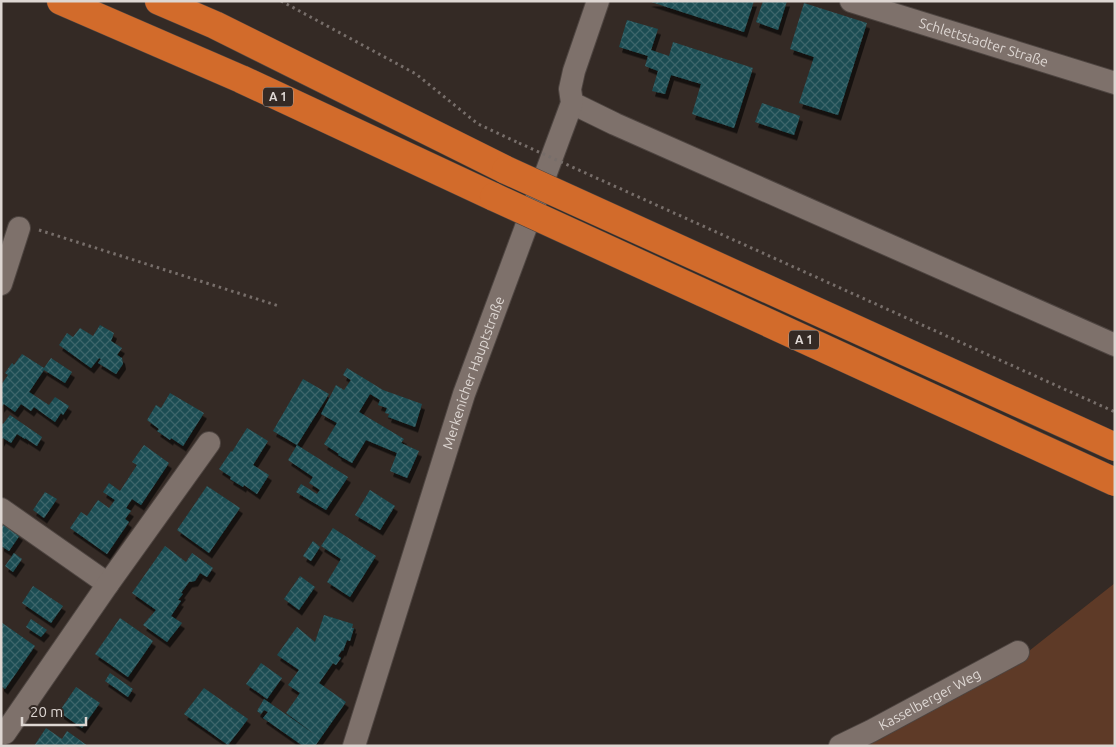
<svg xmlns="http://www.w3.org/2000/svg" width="1116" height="747" viewBox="0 0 1116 747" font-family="Ubuntu,sans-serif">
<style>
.green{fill:#5e3a27}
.building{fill:url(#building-cross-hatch);filter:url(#shadow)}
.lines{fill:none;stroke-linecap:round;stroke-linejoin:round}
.minor-casing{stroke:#4e4541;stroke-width:24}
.highway-casing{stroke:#4e4541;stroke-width:29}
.path{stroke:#776e6a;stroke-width:3;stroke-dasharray:2.5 4;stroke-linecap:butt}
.minor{stroke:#7e716b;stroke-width:22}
.highway{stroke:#d26b2b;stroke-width:28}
.highway-bridge-casing{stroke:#4e4541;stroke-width:29;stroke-linecap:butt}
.path-bridge{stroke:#776e6a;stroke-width:3;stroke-dasharray:2.5 4;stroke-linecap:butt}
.highway-bridge{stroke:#d26b2b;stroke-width:28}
.labels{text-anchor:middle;stroke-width:4;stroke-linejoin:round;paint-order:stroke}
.shield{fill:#342a25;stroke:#aba39f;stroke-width:1}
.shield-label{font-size:12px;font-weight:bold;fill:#ded7d3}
.street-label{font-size:14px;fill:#ded7d3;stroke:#342a25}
</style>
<defs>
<pattern id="building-cross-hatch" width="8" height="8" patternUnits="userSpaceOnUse" patternTransform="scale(1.25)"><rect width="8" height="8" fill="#1c4d53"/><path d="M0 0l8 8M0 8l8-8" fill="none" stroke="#3d666b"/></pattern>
<filter id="shadow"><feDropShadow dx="3" dy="5.5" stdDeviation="0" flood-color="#0009"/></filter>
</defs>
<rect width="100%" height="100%" fill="#342a25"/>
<path class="green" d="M1115,583V746H852L1005,670Z"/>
<g class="building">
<path d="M648,1H754L744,32Z"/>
<path d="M763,1H787L778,30L756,22Z"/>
<path d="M804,3L867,23L838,115L799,103L814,57L790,49Z"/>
<path d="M627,20L658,29L651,50L669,56L673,42L753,68L734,128L692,114L701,84L671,75L665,94L652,91L658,71L645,66L648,56L619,47Z"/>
<path d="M762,103L800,116L794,135L755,122Z"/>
<path d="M100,325L114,333L111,341L122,348L117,355L122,358L123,364L116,374L98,363L101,359L99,358L91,368L59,345L67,333L73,337L80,328L93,336Z"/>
<path d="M22,354L44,368L51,358L72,372L65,383L44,370L29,392L49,405L55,397L69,406L63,415L61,413L55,422L34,407L31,411L21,404L15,412L4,404L1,407V385L8,375L5,373L12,363L14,365Z"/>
<path d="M347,368L383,390L422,404L415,427L388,417L389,414L385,413L387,408L378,405L380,400L370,394L359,412L404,439L401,443L419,451L407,478L390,471L397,453L366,440L352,463L338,455L339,454L324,444L337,423L321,414L336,385L344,390L351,380L343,375Z"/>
<path d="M303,379L329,394L297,445L273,431Z"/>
<path d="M170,393L204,413L183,446L171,438L170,440L157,431L159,429L147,420L156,405L161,408Z"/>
<path d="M10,415L42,437L37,446L25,438V439L17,434L11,443L3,438L1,441V423L3,424Z"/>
<path d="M247,428L268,441L253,465L269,475L257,494L244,485L243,487L230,479L231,477L219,469L231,451L232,452Z"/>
<path d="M144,445L169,463L141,505L132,499L126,508L131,511L125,519L129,522L107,554L70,528L81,512L87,516L98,500L109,508L115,500L103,492L109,483L120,491L137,465L132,462Z"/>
<path d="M297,445L348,477L326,510L296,492L301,484L317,494L320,490L309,483L313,477L288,460Z"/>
<path d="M207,486L240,508L209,553L177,530Z"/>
<path d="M370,490L395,506L380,530L355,515Z"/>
<path d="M45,492L57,499L44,518L33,510Z"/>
<path d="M4,524L20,535L9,551L1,546V528Z"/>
<path d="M333,528L376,556L350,597L327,582L341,559L321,546Z"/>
<path d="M313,541L320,547L311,561L303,556Z"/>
<path d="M165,546L186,562L192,553L213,568L207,577L200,573L195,581L189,582L181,593L183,594L178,600L181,601L171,616L182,623L167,642L143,625L156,610L132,593Z"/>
<path d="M14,553L22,559L13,572L5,566Z"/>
<path d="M300,576L315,587L299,610L284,599Z"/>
<path d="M33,586L63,606L51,623L22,603Z"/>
<path d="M324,615L353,624L352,628H354L350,641L347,640L343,651L342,650L338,656L341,658L336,665L333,663L319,683L346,702L315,746H303L263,718L268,712L264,710L261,714L257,711L264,699L317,736L286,713L300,693L288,685L299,670L277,655L297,627L315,642Z"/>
<path d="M120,618L153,641L128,677L95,654Z"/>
<path d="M31,619L47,630L41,637L26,627Z"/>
<path d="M1,622L35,646L5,689L1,686Z"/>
<path d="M261,663L282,678L267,699L246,684Z"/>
<path d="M110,673L133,689L128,697L105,681Z"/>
<path d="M76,687L100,703L82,728L59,712Z"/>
<path d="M204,688L248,719L228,745L184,714Z"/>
<path d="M46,728L62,739L67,731L88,746H34Z"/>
</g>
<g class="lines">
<g class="minor-casing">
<g id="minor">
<path id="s1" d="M851,1L1115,83"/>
<path d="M572,103L615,124L1115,345"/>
<path d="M1,284L19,228"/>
<path d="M1,509L108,584"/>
<path d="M5,733L108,584L209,443"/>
<path id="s2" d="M354,746L464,394L572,103L570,89L574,71L598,1"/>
<path id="s3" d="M840,746L871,731L1018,652"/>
</g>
</g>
<g class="highway-casing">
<g id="highway">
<path d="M61,1L241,79L494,197"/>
<path d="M159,1L215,25L506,170"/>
</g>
</g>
<g class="path">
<path d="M281,1L416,74L478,124L519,143"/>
<path d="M39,230L279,306"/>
</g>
<use href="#minor" class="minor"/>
<use href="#highway" class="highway"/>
<g class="highway-bridge-casing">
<g id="highway-bridge">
<path d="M506,170L1115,447"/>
<path d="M494,197L1115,482"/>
</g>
</g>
<path class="path-bridge" d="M519,143L1115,412"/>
<use href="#highway-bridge" class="highway-bridge"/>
</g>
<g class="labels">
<g class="shield">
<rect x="263" y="87.5" width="30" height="19" rx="4"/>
<rect x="789" y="330.5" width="30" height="19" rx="4"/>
</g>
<g class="shield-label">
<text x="278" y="101">A 1</text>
<text x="804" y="344">A 1</text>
</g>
<g class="street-label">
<text dy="5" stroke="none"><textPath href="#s1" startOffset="139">Schlettstadter Straße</textPath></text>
<text dy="5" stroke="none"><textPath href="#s2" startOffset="392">Merkenicher Hauptstraße</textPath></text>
<text dy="5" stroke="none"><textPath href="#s3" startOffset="101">Kasselberger Weg</textPath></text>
</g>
</g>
<rect width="1116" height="747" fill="none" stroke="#ded7d3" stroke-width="5"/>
<path d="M22 717v8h64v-8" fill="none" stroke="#ded7d3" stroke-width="2.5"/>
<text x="30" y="717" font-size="15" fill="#ded7d3" stroke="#342a25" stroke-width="4" paint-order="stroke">20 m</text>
</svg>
